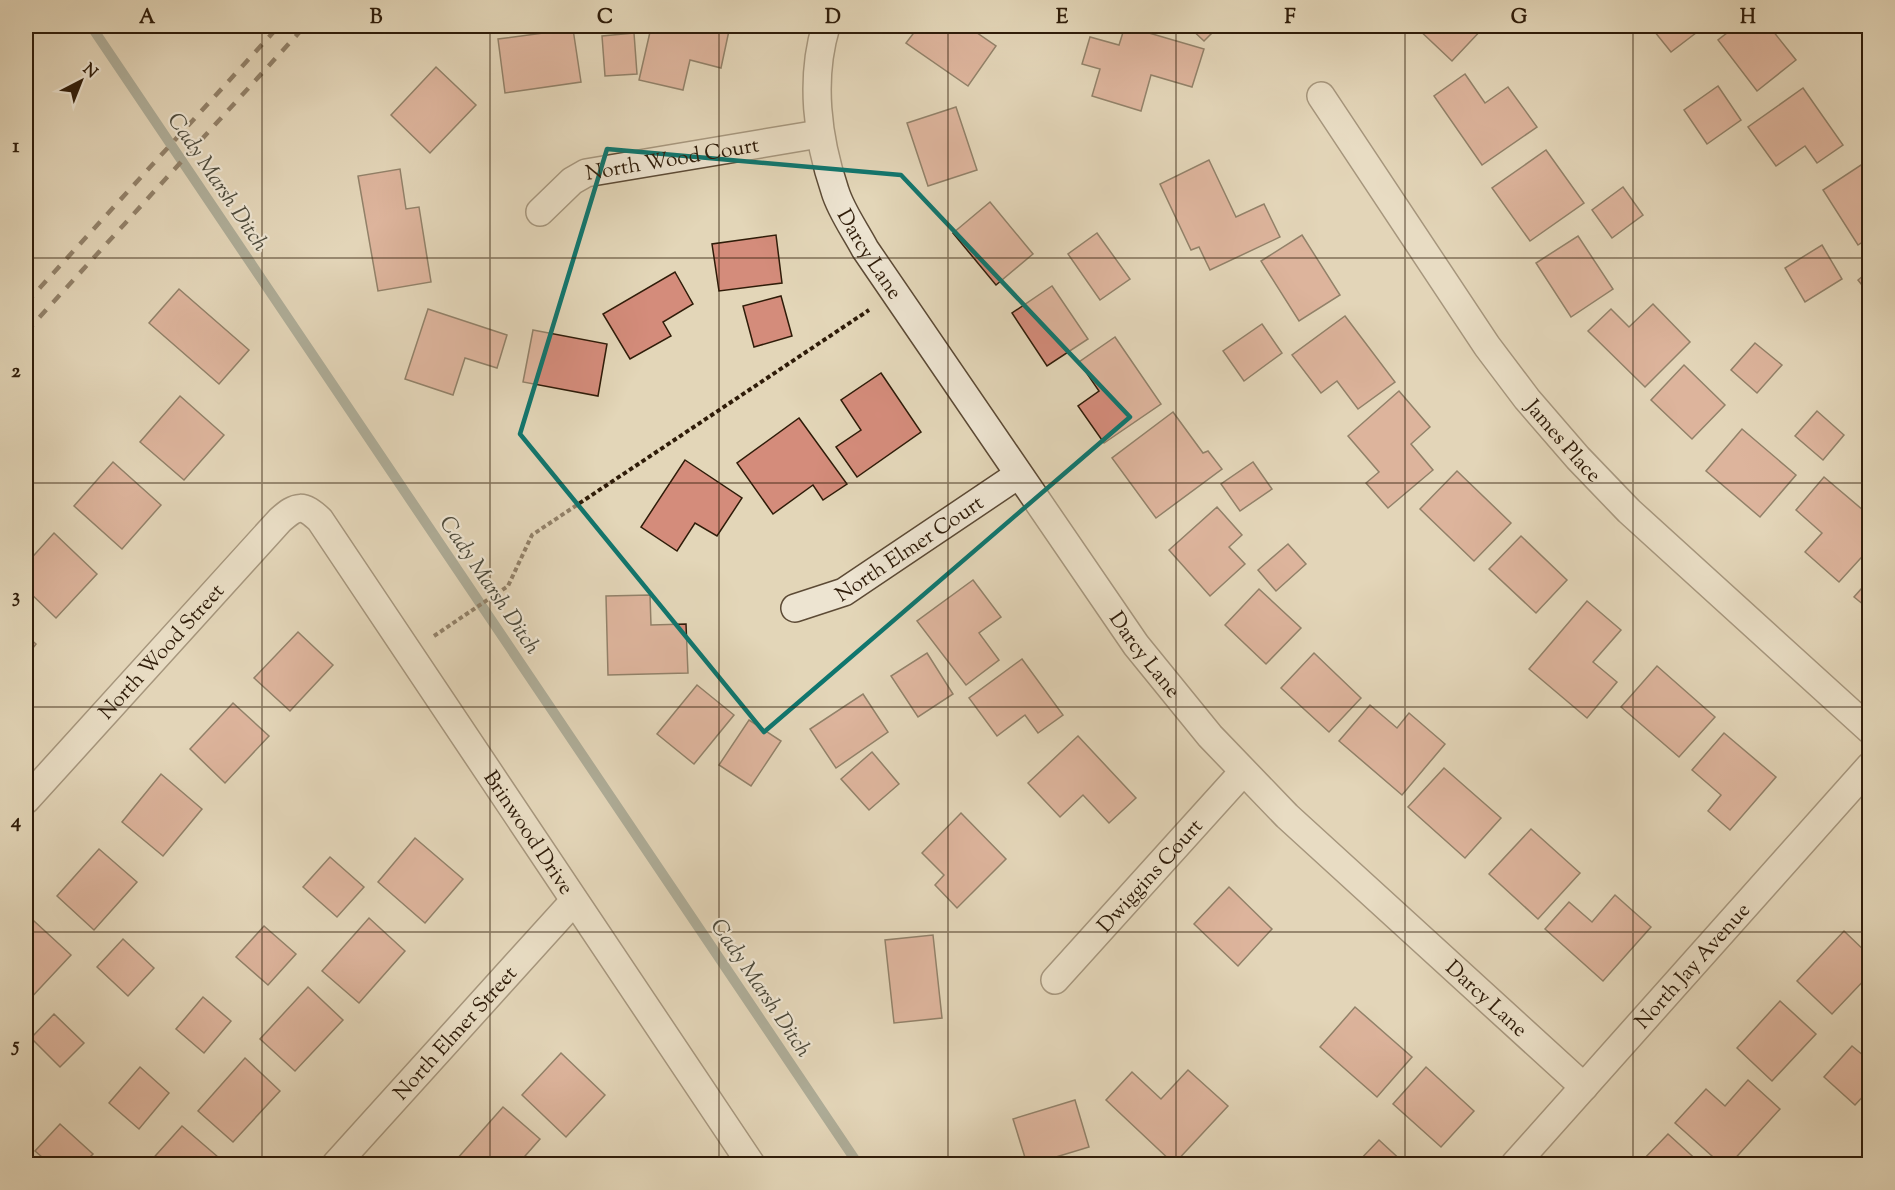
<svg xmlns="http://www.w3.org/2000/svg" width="1895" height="1190" viewBox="0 0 1895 1190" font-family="'Sorts Mill Goudy',serif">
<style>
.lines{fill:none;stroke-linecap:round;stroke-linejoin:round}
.stream{stroke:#6d7a70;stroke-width:10}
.building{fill:#d48c7b;stroke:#2f1c09;stroke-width:1.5}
.street-casing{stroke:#5c4a35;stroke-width:30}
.path{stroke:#2f1c09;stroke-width:4;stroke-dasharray:4.5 3;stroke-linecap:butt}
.street{stroke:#ede4d1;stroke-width:27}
.rail{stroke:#2f1c09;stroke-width:4.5;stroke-dasharray:10 10;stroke-linecap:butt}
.marked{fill:none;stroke:#0f766e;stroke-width:4.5;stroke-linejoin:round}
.grid{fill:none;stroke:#2f1c09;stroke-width:1.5;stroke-opacity:0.55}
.labels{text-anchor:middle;stroke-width:4.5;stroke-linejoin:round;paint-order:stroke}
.street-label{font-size:21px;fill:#2f1c09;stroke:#ede4d1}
.water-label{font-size:22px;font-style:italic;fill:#4e4b3c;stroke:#ede4d1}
.neatline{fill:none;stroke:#2f1c09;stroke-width:2}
.grid-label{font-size:20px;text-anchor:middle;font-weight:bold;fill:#2f1c09}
</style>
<rect width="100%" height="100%" fill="#e3d6b8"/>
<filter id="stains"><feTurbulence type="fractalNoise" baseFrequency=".00333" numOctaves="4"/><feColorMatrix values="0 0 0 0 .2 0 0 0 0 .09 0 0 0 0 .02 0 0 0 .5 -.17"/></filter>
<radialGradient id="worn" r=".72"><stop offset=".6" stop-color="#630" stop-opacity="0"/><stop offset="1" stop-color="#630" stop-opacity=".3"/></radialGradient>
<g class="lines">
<path class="stream" d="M91,26L858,1164"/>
</g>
<g class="building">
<path d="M636,26H730L721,68L690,60L683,90L639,80L650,32L635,29Z"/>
<path d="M919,26H967L996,46L968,86L906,43Z"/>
<path d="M1125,26L1204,49L1192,87L1151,75L1141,111L1092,96L1100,69L1082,64L1090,37L1119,45Z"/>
<path d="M1188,26H1219L1204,41Z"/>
<path d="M1415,26H1485L1452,61Z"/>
<path d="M1650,26H1705L1671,52Z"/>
<path d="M1736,26H1769L1796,60L1757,91L1718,40Z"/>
<path d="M573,29L581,82L505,93L498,39Z"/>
<path d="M634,33L637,74L605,76L602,36Z"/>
<path d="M436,67L476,105L430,153L391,115Z"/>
<path d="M1465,74L1485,103L1508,87L1537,127L1482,165L1434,96Z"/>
<path d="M1718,86L1741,120L1707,144L1684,110Z"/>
<path d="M1803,88L1843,145L1817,163L1805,146L1776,166L1748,127Z"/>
<path d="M956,107L977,170L928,186L907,123Z"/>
<path d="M1546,150L1584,203L1530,241L1492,188Z"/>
<path d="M1209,160L1236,217L1264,204L1280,237L1210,270L1199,247L1191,250L1160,184Z"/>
<path d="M1864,163L1870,172V237L1858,245L1823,190Z"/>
<path d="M400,169L406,209L419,207L431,282L378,291L358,176Z"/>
<path d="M1623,187L1643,215L1612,238L1592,210Z"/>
<path d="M990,202L1033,254L996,285L953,233Z"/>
<path d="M1097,233L1130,279L1100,300L1068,254Z"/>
<path d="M776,235L782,283L719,291L712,244Z"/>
<path d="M1302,235L1340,295L1299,321L1261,261Z"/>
<path d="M1578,236L1613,289L1571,317L1536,263Z"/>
<path d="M1822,245L1842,279L1805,302L1785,268Z"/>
<path d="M1870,270V295L1858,280Z"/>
<path d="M675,272L693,304L663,322L671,336L630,359L603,314Z"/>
<path d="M1052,286L1088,339L1047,366L1012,313Z"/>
<path d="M179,289L249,350L219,384L149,323Z"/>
<path d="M781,296L792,336L754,347L743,306Z"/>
<path d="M1653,304L1690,342L1645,387L1588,331L1611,309L1629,327Z"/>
<path d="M428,309L507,335L497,368L465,358L453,395L405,379Z"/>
<path d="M1345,316L1395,382L1358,409L1337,381L1321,393L1292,355Z"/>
<path d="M1262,324L1282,353L1244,381L1223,351Z"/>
<path d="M533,330L607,344L598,396L523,382Z"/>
<path d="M1115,337L1161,404L1104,443L1078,406L1099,391L1079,362Z"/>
<path d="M1755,343L1782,365L1757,393L1731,370Z"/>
<path d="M1684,365L1725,405L1692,439L1651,400Z"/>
<path d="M881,373L921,432L857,477L836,447L861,430L841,400Z"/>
<path d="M1399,391L1430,427L1411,444L1433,470L1388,508L1366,483L1379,472L1348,436Z"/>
<path d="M180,396L224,435L184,480L140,442Z"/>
<path d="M1817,411L1844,435L1823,460L1795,436Z"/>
<path d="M1173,412L1203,453L1208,451L1222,469L1156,518L1112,458Z"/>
<path d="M799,418L847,484L823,500L813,485L773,514L737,463Z"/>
<path d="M1742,429L1796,475L1760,517L1706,471Z"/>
<path d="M685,460L742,498L717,536L695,523L677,551L641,527Z"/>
<path d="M113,462L161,505L122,549L74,506Z"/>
<path d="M1253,462L1272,489L1240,511L1221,484Z"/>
<path d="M1457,471L1511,523L1474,561L1420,509Z"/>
<path d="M1824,477L1870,516V548L1839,582L1805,552L1822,533L1796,510Z"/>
<path d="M1217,507L1242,535L1229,547L1245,564L1210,596L1169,550Z"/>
<path d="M54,533L97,574L56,618L26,589V564Z"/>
<path d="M1521,536L1567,580L1536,613L1489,569Z"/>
<path d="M1288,544L1306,564L1276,591L1258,570Z"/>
<path d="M1870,579V610L1854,597Z"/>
<path d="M973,580L1001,617L979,633L999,660L966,685L917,621Z"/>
<path d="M1259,589L1301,628L1266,664L1225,625Z"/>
<path d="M650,595L651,625L686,624L688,673L608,675L606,596Z"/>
<path d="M1587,601L1621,630L1593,662L1617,682L1587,718L1529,669Z"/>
<path d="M298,632L333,665L290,711L254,678Z"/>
<path d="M26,635L36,644L26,657Z"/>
<path d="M927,653L953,694L918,717L891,676Z"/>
<path d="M1314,653L1361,698L1329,732L1281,688Z"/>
<path d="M1022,659L1063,715L1038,733L1025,715L997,736L969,698Z"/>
<path d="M1657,666L1715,717L1679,757L1621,707Z"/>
<path d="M697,685L734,715L694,764L657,734Z"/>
<path d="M863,694L888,732L836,768L810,729Z"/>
<path d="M233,703L269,736L225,783L190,749Z"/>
<path d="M1370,705L1397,728L1409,713L1445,744L1402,795L1339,741Z"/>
<path d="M749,720L781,741L751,786L719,765Z"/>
<path d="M1724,733L1776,777L1730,830L1708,811L1721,795L1692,770Z"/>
<path d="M1078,736L1136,798L1109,823L1083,795L1060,817L1028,783Z"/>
<path d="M872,752L899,784L869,810L841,779Z"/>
<path d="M1444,768L1501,818L1465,858L1408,807Z"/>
<path d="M161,774L202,809L163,856L122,822Z"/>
<path d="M961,813L1006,859L957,908L935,885L944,875L922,853Z"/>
<path d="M1531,829L1580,873L1538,919L1489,874Z"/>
<path d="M415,838L463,879L425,923L378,882Z"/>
<path d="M99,849L137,882L94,930L57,896Z"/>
<path d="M330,857L364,887L337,917L303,887Z"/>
<path d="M1229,887L1272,929L1238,966L1194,924Z"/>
<path d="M1615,895L1651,927L1603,981L1545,929L1569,902L1592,922Z"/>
<path d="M1870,909V923L1863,916Z"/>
<path d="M369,918L405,951L359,1003L322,971Z"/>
<path d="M34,921L71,955L28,1001L26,999V930Z"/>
<path d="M264,926L296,954L268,985L236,957Z"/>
<path d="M1844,931L1870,956V974L1832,1014L1797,981Z"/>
<path d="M933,935L942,1018L894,1023L885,940Z"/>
<path d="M123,939L154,968L128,996L97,967Z"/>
<path d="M308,987L343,1020L295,1071L260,1039Z"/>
<path d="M203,997L231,1021L204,1053L176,1029Z"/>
<path d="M1780,1001L1816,1034L1772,1081L1737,1048Z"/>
<path d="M1355,1007L1412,1057L1377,1097L1320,1047Z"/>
<path d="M54,1014L84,1043L60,1067L31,1038Z"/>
<path d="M1852,1046L1870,1061V1089L1855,1105L1824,1077Z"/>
<path d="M561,1053L605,1095L566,1137L522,1095Z"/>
<path d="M245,1058L280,1091L233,1142L198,1111Z"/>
<path d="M140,1067L169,1093L139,1129L109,1103Z"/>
<path d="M1426,1067L1474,1111L1441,1147L1393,1104Z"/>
<path d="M1188,1070L1228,1106L1174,1164L1106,1100L1132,1072L1161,1099Z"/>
<path d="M1748,1080L1780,1109L1730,1164H1721L1675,1123L1706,1089L1725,1106Z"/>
<path d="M1075,1100L1089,1147L1033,1164H1027L1013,1119Z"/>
<path d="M503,1107L540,1139L518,1164H463L457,1159Z"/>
<path d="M26,1112L31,1117L26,1123Z"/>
<path d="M60,1124L93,1154L83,1164H50L35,1151Z"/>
<path d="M182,1126L218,1157L212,1164H148Z"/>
<path d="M1668,1134L1701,1164H1639Z"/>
<path d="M1379,1140L1405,1164H1356Z"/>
</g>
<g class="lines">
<g class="street-casing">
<g id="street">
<path id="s1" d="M826,26C810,79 817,138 835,191C841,211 855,230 865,249L1136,645L1210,736L1287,816L1584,1087"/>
<path id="s2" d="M1321,96L1487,346L1527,399L1578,458L1629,511L1870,730"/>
<path id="s3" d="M540,212L572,181L586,173L819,134"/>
<path id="s4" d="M795,608L844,592L1018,475"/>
<path id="s5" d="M26,800L280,520C297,505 303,504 320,520L751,1164"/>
<path id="s6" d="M1055,980L1243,772"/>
<path id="s7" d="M336,1164L574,901"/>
<path id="s8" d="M1515,1164L1870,766"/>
</g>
</g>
<path class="path" d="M434,636L508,586L532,535L869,310"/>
<use href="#street" class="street"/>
<g class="rail">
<path d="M26,303L279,26"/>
<path d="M26,332L305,26"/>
</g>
</g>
<path d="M0 0H1895V1190H0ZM607,149L901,175L1130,417L764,732L520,434Z" fill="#e3d6b8" fill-opacity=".55" fill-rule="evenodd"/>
<path class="marked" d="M607,149L901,175L1130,417L764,732L520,434Z"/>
<path class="grid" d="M262,26V1164M490,26V1164M719,26V1164M948,26V1164M1176,26V1164M1405,26V1164M1633,26V1164M26,258H1870M26,483H1870M26,707H1870M26,932H1870"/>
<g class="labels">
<g class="street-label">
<text dy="7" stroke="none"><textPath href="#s3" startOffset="148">North Wood Court</textPath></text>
<text dy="7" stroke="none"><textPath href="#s1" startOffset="240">Darcy Lane</textPath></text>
<text dy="7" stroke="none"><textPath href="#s2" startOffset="422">James Place</textPath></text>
<text dy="7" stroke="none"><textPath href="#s4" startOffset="130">North Elmer Court</textPath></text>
<text dy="7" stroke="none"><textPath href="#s5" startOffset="201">North Wood Street</textPath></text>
<text dy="7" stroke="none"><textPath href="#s1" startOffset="726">Darcy Lane</textPath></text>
<text dy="7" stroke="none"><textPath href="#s5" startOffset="801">Brinwood Drive</textPath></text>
<text dy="7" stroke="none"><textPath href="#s6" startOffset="141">Dwiggins Court</textPath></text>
<text dy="7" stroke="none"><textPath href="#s8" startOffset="266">North Jay Avenue</textPath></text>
<text dy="7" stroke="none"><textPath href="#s1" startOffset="1212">Darcy Lane</textPath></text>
<text dy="7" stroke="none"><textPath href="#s7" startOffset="177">North Elmer Street</textPath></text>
</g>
<g class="water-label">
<text transform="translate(219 181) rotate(56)" y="8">Cady Marsh Ditch</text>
<text transform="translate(491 584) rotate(56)" y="8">Cady Marsh Ditch</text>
<text transform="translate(762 987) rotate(56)" y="8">Cady Marsh Ditch</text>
</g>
</g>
<rect width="1895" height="1190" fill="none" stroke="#e3d6b8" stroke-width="66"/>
<g transform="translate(81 81) rotate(42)" stroke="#ede4d1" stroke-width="4.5" paint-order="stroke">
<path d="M0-4.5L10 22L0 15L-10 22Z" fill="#2f1c09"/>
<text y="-9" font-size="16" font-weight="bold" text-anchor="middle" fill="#2f1c09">N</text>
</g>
<rect x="33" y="33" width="1829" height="1124" class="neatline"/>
<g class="grid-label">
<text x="147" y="23">A</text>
<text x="376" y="23">B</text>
<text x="605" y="23">C</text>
<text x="833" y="23">D</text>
<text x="1062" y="23">E</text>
<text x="1290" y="23">F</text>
<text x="1519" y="23">G</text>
<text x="1748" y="23">H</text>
<text x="16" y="152">1</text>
<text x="16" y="377">2</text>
<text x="16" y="602">3</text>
<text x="16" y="827">4</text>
<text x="16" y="1051">5</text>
</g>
<rect width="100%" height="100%" filter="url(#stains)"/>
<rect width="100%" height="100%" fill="url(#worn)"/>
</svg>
